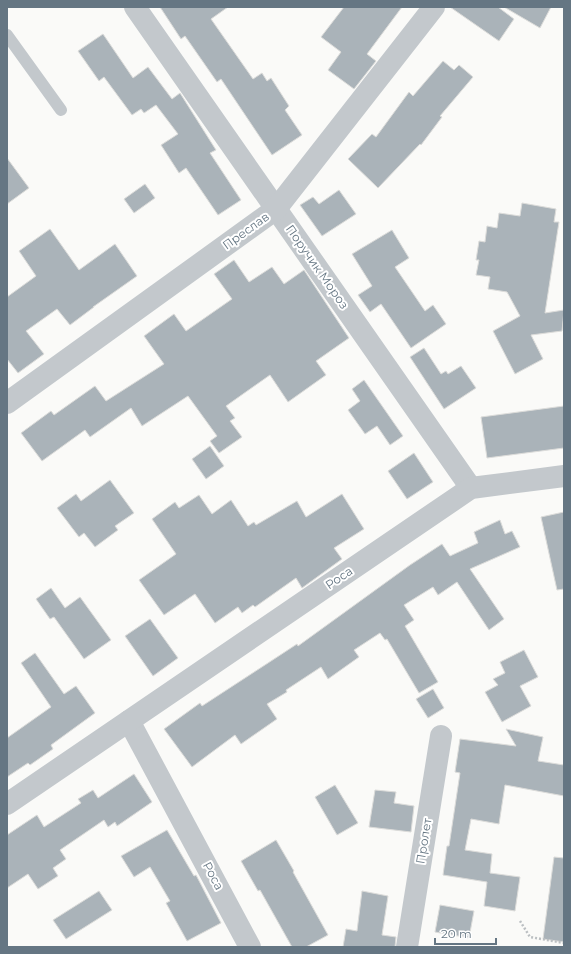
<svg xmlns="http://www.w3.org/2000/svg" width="571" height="954" viewBox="0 0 571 954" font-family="Montserrat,sans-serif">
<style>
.building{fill:#aab3b9;stroke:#dcdcda}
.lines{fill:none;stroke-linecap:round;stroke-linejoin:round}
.path{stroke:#bbbfc2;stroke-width:2.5;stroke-dasharray:2 2;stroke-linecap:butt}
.service{stroke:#c3c8cc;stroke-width:12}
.minor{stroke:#c3c8cc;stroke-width:22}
.labels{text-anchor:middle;stroke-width:4;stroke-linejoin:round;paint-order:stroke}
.street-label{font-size:12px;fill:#657683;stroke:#fff}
</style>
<rect width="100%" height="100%" fill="#fafaf8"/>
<g class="building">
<path d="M160,7H228L211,19L253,79L262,73L267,81L271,78L289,106L285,110L302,135L272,155L221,79L217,82L185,36L181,39Z"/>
<path d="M344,7H402L367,54L376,61L354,89L328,70L341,52L321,37Z"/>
<path d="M450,7H498L514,19L499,41Z"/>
<path d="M504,7H551L540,28Z"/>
<path d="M103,34L133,78L148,67L172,99L180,93L216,150L210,153L241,200L218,215L186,168L179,173L161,145L178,134L156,105L144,113L141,109L132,115L104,77L99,81L78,51Z"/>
<path d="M443,61L454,70L459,65L473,77L440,116L442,117L421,145L420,144L378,188L348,159L372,134L376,137L409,92L413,96Z"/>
<path d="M7,158L29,188L7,204Z"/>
<path d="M145,184L155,198L134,213L124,199Z"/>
<path d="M339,190L356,214L322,236L300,205L313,197L319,204Z"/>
<path d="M522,203L556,209L554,222H559L545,313L564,310L562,331L531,335L543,359L515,374L493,331L520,316L507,292L488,289L490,277L476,275L479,260H476L479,241L485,242L487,226L497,228L499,213L520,216Z"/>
<path d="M50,229L79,270L115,244L137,276L93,307H94L70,325L57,309L26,331L44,354L18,373L7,359V297L36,276L19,251Z"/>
<path d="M392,230L409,258L395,267L425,311L433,305L446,324L411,348L381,304L370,312L358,295L372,286L352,254Z"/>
<path d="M234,260L249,282L272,267L284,284L304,270L349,338L316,361L326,375L288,402L270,375L226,406L235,418L230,421L242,437L219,453L210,441L217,436L188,396L142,426L131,408L90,437L85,430L42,461L21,433L51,411L54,415L95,386L106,401L164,364L144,336L174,314L186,331L232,299L214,274Z"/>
<path d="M424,348L441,374L446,371L448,374L461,366L476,388L444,409L410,357Z"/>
<path d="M364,380L403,436L390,445L377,426L365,434L348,410L360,401L352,389Z"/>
<path d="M564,406V448L487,458L481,417Z"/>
<path d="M210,446L224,466L206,479L192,459Z"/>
<path d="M414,453L433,482L407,499L388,471Z"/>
<path d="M110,480L134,513L115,526L118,530L95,547L84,533L79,537L57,508L76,494L81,501Z"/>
<path d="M342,494L364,529L334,548L342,559L302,588L296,578L255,607L253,605L242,613L238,607L215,623L195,594L164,615L139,580L176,554L152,519L175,502L179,508L199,495L212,514L231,500L248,526L254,522L256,525L297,501L306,517Z"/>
<path d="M564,512V589L557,590L541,517Z"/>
<path d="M500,520L505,534L512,531L520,547L470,569L504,619L489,630L457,582L438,595L433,587L404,605L414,620L405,626L438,682L419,693L387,639L385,640L380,633L354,650L359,657L328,679L321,667L286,690L287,692L267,704L277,719L241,744L235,735L192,767L164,729L200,703L202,706L268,663L297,644L298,646L410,565L442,544L450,556L478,543L474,532Z"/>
<path d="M51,588L65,608L80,597L111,640L84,659L54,617L50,619L36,599Z"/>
<path d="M150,619L178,658L153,676L125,636Z"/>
<path d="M524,650L538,677L520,686L531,706L502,722L485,692L498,685L493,679L505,673L500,662Z"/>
<path d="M35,653L64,694L76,686L95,713L51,745L53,749L30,765L28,763L7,777V738L51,707L21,663Z"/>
<path d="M433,689L444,708L428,718L416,699Z"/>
<path d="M506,729L543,737L538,761L564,765V796L505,785L499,824L471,819L465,850L492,854L490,873L520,877L515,911L484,906L487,882L443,875L447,846H449L460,773L455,772L460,739L516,746Z"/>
<path d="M134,774L152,802L117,826L115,822L108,827L104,820L60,850L66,859L53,868L58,876L38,889L28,874L7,888V835L37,815L44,827L81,803L78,799L93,790L98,798Z"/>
<path d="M335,785L358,823L337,835L315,797Z"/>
<path d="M375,790L396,792L394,803L414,806L411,832L369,827Z"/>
<path d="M167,830L194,876L196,875L221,923L187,941L166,903L170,901L150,867L134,877L121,856Z"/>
<path d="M276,840L294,871L293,872L328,935L306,947H292L260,890L258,891L241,861Z"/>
<path d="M554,857L564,858V942L543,939Z"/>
<path d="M99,891L112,910L66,939L53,920Z"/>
<path d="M362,891L388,896L382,935L396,937L395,947H343L346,929L357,931Z"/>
<path d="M440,905L474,911L469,938L435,932Z"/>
</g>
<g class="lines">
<path class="path" d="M520,921L530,937L564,943"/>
<path class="service" d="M7,35L61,110"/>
<g class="minor">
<path d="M135,7L471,488"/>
<path d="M7,403L276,209L434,7"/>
<path d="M129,721L250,947"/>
<path d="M7,804L471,488L564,476"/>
<path d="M407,947L441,736"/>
</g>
</g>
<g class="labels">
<g class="street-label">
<text transform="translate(246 231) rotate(-36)" y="4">Преслав</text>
<text transform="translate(317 267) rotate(55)" y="4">Поручик Мороз</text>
<text transform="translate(339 578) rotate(-34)" y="4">Роса</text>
<text transform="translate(424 841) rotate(-81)" y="4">Пролет</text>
<text transform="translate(213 876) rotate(62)" y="4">Роса</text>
</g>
</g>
<rect width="571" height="954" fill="none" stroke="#657683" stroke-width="16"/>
<path d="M435 938v6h61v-6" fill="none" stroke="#657683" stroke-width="2"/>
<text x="441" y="938" font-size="12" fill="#657683" stroke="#ffffff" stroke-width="3" paint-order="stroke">20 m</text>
</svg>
